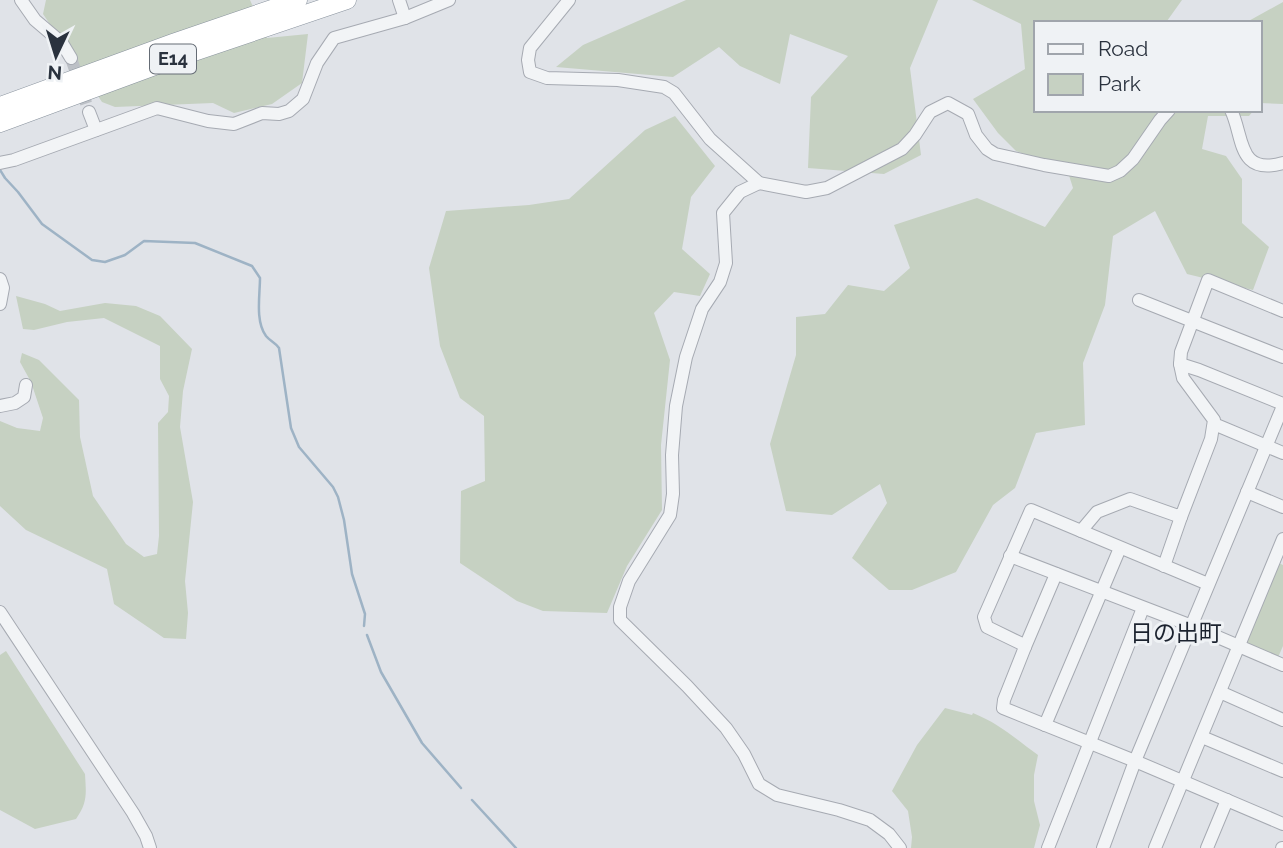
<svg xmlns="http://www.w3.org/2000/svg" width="1283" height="848" viewBox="0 0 1283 848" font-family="Raleway,'Noto Sans JP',sans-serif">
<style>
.green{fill:#c6d1c2}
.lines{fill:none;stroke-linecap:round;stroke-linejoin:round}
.stream{stroke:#9eb3c5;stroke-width:2.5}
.minor-tunnel{stroke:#bcc0c6;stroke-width:12;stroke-dasharray:12 6;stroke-linecap:butt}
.minor-casing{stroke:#a6aab2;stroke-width:14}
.highway-casing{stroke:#88929d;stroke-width:19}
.minor{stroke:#f2f4f6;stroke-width:12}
.highway{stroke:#fff;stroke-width:18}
.labels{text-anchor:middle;stroke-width:6;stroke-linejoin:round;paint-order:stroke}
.shield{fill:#eff2f5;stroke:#656c75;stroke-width:2}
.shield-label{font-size:18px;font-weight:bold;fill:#2a323e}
.quarter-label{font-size:23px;fill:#1c232f;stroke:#eff2f5}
</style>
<rect width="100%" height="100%" fill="#e0e3e8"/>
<g class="green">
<path d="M46,0H250L267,38L308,34L302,83L272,104L234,113L213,103L115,107L102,102L43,14Z"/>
<path d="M686,0H938L910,68L921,155L884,174L808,168L811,97L848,56L790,34L780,84L740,66L719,47L673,77L556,67L583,45Z"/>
<path d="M972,0H1182L1167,21V23H1036V110H1254L1249,116H1208L1202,149L1226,156L1242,179V223L1269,247L1253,290L1187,274L1155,211L1113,236L1105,305L1083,363L1085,425L1036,433L1015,488L993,505L956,572L912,590H889L852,558L887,503L880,484L832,515L786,511L770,444L796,355V317L825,314L848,285L884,291L910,268L894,225L977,198L1045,227L1073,188L1067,169L1016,151L998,133L973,99L1025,69L1021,24Z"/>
<path d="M1283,2V104L1260,103V23H1245Z"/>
<path d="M675,116L715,166L691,197L682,249L710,274L700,296L674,292L654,313L670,360L661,445L662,510L627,566L607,613L543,611L517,601L460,563L461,491L485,481L484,416L460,398L440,346L429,268L446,211L529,205L569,199L645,130Z"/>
<path d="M16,296L45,304L60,311L105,303L136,306L160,316L192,349L183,391L180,427L193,502L185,581L188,613L186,639L164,638L114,604L107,569L26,530L0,506V421L17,428L40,431L43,418L31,382L20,362L22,353L39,360L79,400L80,437L93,496L126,544L144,557L157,554L159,536L158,423L168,412L169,396L160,379V346L104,318L67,322L34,330L23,329Z"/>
<path d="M1274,561L1283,565V646L1276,662L1239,646Z"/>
<path d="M6,651L85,774C86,793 88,802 76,819L35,829L0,810V655Z"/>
<path d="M945,708L972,715L973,713C1000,724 1016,739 1038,755L1034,775V801L1040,825L1034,848H911L912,837L908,811L892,791L917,745Z"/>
</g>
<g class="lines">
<g class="stream">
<path d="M0,170L5,178L18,192L42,224L92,260L105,262L125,255L144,241L195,243L252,266L260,278C260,295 255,321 266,336C270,341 275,342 279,348L291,428L299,447L333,487L338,497L344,520L352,574L365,614L364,626"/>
<path d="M367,635L381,672L422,743L461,788"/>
<path d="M472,800L516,848"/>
</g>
<path class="minor-tunnel" d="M71,58L89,112"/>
<g class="minor-casing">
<g id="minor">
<path d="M21,0L35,20L62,43L71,58"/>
<path d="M399,0L405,18"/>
<path d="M569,0L530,48L528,60L530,72L547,78L618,80L664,87L674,93L710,139L759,183L806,192L827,188L902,149L915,135L930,112L948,103L968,114L976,135L987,149L995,154L1044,165L1109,176L1120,171L1133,159L1160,120L1169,110"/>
<path d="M1231,110C1244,137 1237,176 1283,163"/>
<path d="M89,112L96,130"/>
<path d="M0,163L14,160L157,108L208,121L234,124L262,113L279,114L289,111L303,99L317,63L334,38L405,18L449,0"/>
<path d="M759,183L740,192L723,213L726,263L720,282L702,309L686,357L676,406L672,455L673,494L670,515L629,581L620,607V620L687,686L726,728L744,754L759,784L777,795L839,810L870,820L889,834L900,848"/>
<path d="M0,279L3,288L0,304"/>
<path d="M1139,300L1283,357"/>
<path d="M1180,364L1199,370L1283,404"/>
<path d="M0,406L15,403L24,397L26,385"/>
<path d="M1214,424L1283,453"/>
<path d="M1247,492L1283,507"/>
<path d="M1081,531L1097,512L1130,499L1181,517L1211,439L1214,420L1183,378L1180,364L1181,352L1208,280L1283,311"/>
<path d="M1010,556L1192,626L1283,665"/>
<path d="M1164,566L1181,517"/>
<path d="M1208,584L1031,510L984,617L987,627L1022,644L1025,647L1004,700L1003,708L1135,761L1283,824"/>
<path d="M0,612L133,813L146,836L150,848"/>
<path d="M1025,647L1056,574"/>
<path d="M1220,692L1283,720"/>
<path d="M1045,725L1120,548"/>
<path d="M1202,737L1283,771"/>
<path d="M1048,848L1143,608"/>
<path d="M1103,848L1135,761L1283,406"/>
<path d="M1155,848L1283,539"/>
<path d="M1207,848L1227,800"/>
<path d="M1282,848H1283"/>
</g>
</g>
<g class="highway-casing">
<g id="highway">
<path d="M0,106L173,43L298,0"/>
<path d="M0,123L179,57L347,0"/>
</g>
</g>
<use href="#minor" class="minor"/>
<use href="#highway" class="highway"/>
</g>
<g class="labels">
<rect class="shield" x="150" y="44.5" width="46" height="29" rx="5"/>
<g class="shield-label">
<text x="173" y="65">E14</text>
</g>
<g class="quarter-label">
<text x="1176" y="641">日の出町</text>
</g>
</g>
<rect x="1034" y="21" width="228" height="91" fill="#eff2f5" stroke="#a0a5ac" stroke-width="2"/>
<rect x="1048" y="44" width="35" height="10" fill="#f2f4f6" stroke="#a0a5ac" stroke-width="2"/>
<text x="1098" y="56" font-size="21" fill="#2a323e">Road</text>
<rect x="1048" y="74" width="35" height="21" fill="#c6d1c2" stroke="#a0a5ac" stroke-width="2"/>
<text x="1098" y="91" font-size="21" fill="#2a323e">Park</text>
<g transform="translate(56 56) rotate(184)" stroke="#eff2f5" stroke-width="5" paint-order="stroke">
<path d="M0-5L12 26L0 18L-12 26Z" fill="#2a323e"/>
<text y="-10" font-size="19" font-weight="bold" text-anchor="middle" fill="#2a323e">N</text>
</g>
</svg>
